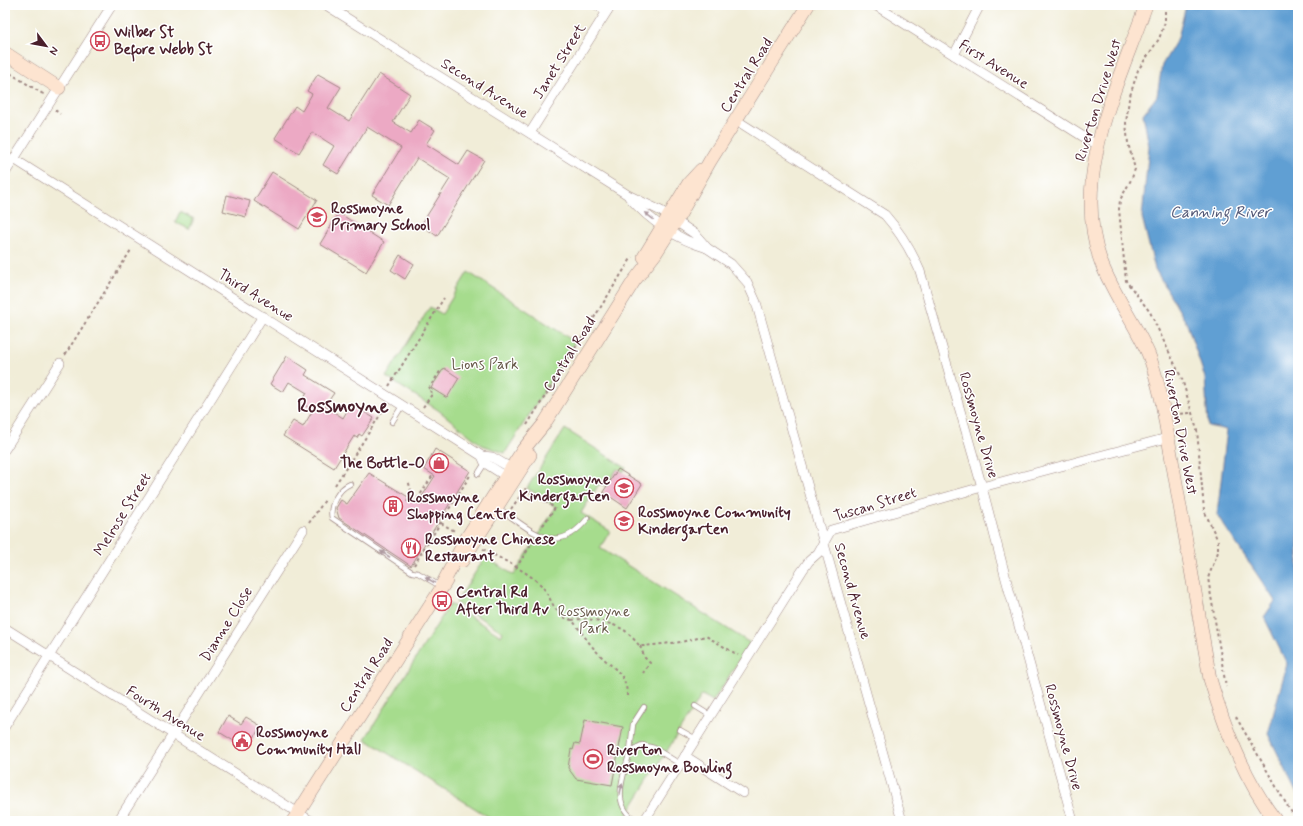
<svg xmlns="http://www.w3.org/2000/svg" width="1303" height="826" viewBox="0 0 1303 826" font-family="Mynerve,sans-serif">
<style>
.green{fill:#a6dc8d;stroke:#787e5c}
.water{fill:#619fd3;stroke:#565f7f}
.building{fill:#eca9c4}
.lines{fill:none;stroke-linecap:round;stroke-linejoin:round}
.lane-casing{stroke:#9e8682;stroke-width:6}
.street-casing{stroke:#9e8682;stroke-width:10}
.secondary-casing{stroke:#9e8682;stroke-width:14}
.path{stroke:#9e8682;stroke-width:2;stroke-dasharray:3 3;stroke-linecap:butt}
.lane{stroke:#fff;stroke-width:4.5}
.street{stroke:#fff;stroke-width:9}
.secondary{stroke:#fde4d0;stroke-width:13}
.oneway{fill:#ae9aa0}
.labels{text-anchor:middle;stroke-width:3;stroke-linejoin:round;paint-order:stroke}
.poi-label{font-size:15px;font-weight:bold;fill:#4a1f2b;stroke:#fff;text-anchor:start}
.street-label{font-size:15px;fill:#4a1f2b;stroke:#fff}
.park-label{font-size:15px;fill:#665848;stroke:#fff}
.water-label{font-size:16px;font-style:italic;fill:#545977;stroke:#fff}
.district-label{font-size:19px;font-weight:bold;fill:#4a1f2b;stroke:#fff}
</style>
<rect width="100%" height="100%" fill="#fff"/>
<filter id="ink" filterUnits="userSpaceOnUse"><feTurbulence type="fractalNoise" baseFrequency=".025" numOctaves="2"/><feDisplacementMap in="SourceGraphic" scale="8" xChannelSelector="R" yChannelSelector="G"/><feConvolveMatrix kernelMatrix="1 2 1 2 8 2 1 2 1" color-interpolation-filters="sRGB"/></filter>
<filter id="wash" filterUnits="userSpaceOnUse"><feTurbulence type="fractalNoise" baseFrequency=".012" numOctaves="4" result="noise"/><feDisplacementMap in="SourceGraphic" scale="16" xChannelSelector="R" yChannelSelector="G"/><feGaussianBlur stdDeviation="0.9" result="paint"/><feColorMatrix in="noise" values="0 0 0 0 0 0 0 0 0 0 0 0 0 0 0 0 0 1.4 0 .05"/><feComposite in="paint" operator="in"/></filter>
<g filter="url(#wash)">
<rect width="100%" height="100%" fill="#f1edd8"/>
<g class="green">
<path d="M180,212L194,219L189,229L175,222Z"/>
<path d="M468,272L575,342L505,453L482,445L438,410L386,377L430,307L442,314Z"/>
<path d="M565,429L626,468L623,472L617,469L607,486L599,484L581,513L610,531L600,548L750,643L713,701L702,695L623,821H495L365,739L450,604L501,636L503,632L456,603L485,557L514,575L556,507L527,488Z"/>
</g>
<path class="water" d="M1186,5H1298V795L1268,734L1287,664L1264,617L1275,601L1217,515L1227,430L1208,426L1205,378L1187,324L1155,269L1142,217L1149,146L1143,114L1157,96L1162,65L1178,38Z"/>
<g id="blocks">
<g class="building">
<path d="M318,74L341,87L328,108L349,121L379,74L410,94L393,122L411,133L419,120L435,130L426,144L459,165L468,151L484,160L437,236L421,225L450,179L417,158L388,205L372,195L401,148L367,127L338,174L323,165L334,146L312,132L299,153L275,138L295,106L302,111L312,94L307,91Z"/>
<path d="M272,172L317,200L299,229L254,201Z"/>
<path d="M227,195L250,201L246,217L223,211Z"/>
<path d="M339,213L384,242L366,272L320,244Z"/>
<path d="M400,255L414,264L405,279L391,270Z"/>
<path d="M287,356L308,370L305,375L334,393L325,406L343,418L351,404L374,418L362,436L359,434L357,438L354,436L334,468L283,436L293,421L303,427L313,410L301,403L307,393L289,382L283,392L270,384Z"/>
<path d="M444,368L459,378L447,398L431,388Z"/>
<path d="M435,449L470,471L411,566L339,518L336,508L341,500L347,504L369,473L418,503L435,476L424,469Z"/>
<path d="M618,469L642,484L627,508L603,492Z"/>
<path d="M228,716L241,724L246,717L261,726L247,749L219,732Z"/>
<path d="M585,720L623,727L612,785L576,779L568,768L571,749L573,750L575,743L580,744Z"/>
</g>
</g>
</g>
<g filter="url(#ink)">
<use href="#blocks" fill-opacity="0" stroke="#9e8682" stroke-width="1"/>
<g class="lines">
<g class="lane-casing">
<g id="lane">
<path d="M392,422L402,406"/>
<path d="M478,474L485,463"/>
<path d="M350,484C338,489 329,506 332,518L412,572L418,573L440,586"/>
<path d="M498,508C530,528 555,560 588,518"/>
<path d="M695,706L711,716"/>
<path d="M680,730L696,739"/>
<path d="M630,751L633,724L644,707"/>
<path d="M637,821C609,805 624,776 630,751L642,745L654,748L680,764"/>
</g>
</g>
<g class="street-casing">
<g id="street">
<path d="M326,5L628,195L661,211L695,234L707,248L731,264L747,282L756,302L902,821"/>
<path d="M597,5L607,11"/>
<path d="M875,5L1098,146"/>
<path d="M954,55L980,5"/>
<path d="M736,120L885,215C900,232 911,250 920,271L982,487L1006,579L1073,821"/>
<path d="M530,133L611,5"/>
<path d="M14,159L482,456L492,457L516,471"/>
<path d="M5,173L112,5"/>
<path d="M629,197C650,221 677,239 707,248"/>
<path d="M5,449L60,363"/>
<path d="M482,456L485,463L510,479"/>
<path d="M5,628L311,821"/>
<path d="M5,726L263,316"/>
<path d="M685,756L743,793"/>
<path d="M118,821L303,530"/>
<path d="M644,821L802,571L809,561L818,553L831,530L982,487L1167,438"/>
</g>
</g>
<g class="secondary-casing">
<g id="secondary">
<path d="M1146,5C1118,85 1070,177 1101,262C1113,294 1134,322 1148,353C1154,367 1157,382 1161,397L1210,679C1224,726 1245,781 1276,821"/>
<path d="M5,53L59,88"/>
<path d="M644,257L689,183L701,170"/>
<path d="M462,561L530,455"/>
<path d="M441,587L466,539L523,450L544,424L634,281L655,254L676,221L710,161L808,5"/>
<path d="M293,821L446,581"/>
</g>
</g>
<g class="path">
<path d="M1165,5V22L1159,39L1138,70L1129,99L1126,123L1128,143L1135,169L1132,178L1120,200L1119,209L1126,281L1150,312L1156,325L1182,379L1197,430L1204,510L1218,541V552L1208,578L1226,687"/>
<path d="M5,70L43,94L41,96"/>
<path d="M55,110L60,114"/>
<path d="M65,355L131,250"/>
<path d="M389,386L444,298"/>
<path d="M423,407L433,393L428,390L441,370L442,371"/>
<path d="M1175,414L1192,413"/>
<path d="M527,425L632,257"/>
<path d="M335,485L384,409"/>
<path d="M412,494L418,498L433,475"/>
<path d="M407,502L412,494L408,480"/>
<path d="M511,509L525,489L555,508L541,528"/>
<path d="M309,523L325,500"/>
<path d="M441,523L456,532"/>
<path d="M483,549C501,559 525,570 540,584C552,596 553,617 572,620C581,631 589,644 599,654C613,669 627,673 627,696"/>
<path d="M414,565L471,474"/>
<path d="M516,568L534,540"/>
<path d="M572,620C588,617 610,622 624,630C630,634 635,641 640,646H644L681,642L706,636L738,655"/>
<path d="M640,646L645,658L650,663L643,673"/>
<path d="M1236,717L1288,807L1298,821"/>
</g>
<use href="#lane" class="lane"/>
<use href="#street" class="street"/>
<use href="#secondary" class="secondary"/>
</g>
<defs><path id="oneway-solid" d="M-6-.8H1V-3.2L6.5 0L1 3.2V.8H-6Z"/></defs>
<g class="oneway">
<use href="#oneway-solid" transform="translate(649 216) rotate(-143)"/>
<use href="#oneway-solid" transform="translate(385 554) rotate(-147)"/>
<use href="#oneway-solid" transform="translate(430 580) rotate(-148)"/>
<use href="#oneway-solid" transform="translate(621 789) rotate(-78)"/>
</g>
</g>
<defs>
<g id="bus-ring" transform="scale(1)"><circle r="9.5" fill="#fff" stroke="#d1495b" stroke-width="1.5"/><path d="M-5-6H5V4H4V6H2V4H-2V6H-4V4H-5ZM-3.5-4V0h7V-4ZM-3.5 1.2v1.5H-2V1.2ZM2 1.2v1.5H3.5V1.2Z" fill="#d1495b"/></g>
<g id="school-ring" transform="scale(1)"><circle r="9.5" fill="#fff" stroke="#d1495b" stroke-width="1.5"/><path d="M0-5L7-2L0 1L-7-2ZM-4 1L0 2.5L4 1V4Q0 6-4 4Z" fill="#d1495b"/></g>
<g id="shop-ring" transform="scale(1)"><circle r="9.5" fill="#fff" stroke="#d1495b" stroke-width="1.5"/><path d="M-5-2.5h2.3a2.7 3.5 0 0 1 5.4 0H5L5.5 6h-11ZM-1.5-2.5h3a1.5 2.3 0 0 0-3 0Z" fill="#d1495b"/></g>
<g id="building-ring" transform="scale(1)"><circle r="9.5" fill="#fff" stroke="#d1495b" stroke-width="1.5"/><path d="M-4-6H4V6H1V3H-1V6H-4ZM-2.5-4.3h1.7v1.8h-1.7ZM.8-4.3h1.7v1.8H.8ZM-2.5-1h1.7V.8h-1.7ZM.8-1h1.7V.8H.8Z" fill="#d1495b"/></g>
<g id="restaurant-ring" transform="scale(1)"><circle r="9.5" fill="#fff" stroke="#d1495b" stroke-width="1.5"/><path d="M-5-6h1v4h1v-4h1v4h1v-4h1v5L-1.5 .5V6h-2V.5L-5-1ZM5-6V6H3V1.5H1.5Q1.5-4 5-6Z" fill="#d1495b"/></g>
<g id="civic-ring" transform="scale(1)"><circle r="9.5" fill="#fff" stroke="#d1495b" stroke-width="1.5"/><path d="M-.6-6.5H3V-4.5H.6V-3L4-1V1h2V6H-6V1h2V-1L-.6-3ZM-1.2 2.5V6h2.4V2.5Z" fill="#d1495b"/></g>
<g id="stadium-ring" transform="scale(1)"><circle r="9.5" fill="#fff" stroke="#d1495b" stroke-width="1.5"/><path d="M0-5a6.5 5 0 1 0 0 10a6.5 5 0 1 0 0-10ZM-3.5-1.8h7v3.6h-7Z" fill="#d1495b"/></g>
</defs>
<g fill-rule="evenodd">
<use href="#bus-ring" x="100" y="41"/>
<use href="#school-ring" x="317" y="217"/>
<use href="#shop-ring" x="439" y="463"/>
<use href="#school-ring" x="624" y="488"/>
<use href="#building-ring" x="393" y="506"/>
<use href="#school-ring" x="624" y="521"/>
<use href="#restaurant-ring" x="411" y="548"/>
<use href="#bus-ring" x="442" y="601"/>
<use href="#civic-ring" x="242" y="741"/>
<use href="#stadium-ring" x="593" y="759"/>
</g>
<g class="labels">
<g class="poi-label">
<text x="114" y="37">Wilber St<tspan x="114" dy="17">Before Webb St</tspan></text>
<text x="331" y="213">Rossmoyne<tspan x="331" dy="17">Primary School</tspan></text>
<text x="425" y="468" text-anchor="end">The Bottle-O</text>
<text x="610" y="484" text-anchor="end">Rossmoyne<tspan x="610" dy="17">Kindergarten</tspan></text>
<text x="407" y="502">Rossmoyne<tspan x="407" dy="17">Shopping Centre</tspan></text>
<text x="638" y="517">Rossmoyne Community<tspan x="638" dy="17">Kindergarten</tspan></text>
<text x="425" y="544">Rossmoyne Chinese<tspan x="425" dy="17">Restaurant</tspan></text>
<text x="456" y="597">Central Rd<tspan x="456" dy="17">After Third Av</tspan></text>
<text x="256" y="737">Rossmoyne<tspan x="256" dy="17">Community Hall</tspan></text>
<text x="607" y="755">Riverton<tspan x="607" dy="17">Rossmoyne Bowling</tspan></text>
</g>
<g class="street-label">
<text transform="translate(559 61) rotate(-58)" y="5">Janet Street</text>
<text transform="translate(994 64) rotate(32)" y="5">First Avenue</text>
<text transform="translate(746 75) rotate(-58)" y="5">Central Road</text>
<text transform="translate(485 88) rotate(32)" y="5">Second Avenue</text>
<text transform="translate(1098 100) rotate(-73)" y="5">Riverton Drive West</text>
<text transform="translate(256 295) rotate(32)" y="5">Third Avenue</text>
<text transform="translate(569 354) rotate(-58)" y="5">Central Road</text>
<text transform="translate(979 425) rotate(74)" y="5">Rossmoyne Drive</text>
<text transform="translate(1181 432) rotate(79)" y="5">Riverton Drive West</text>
<text transform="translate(875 504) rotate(-17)" y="5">Tuscan Street</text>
<text transform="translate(122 514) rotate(-58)" y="5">Melrose Street</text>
<text transform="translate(853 591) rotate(74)" y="5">Second Avenue</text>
<text transform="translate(226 624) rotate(-58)" y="5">Dianne Close</text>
<text transform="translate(366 675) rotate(-57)" y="5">Central Road</text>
<text transform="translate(166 713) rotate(32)" y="5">Fourth Avenue</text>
<text transform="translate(1064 737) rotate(75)" y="5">Rossmoyne Drive</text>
</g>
<g class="park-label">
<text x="485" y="369">Lions Park</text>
<text x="594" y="616">Rossmoyne<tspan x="594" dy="17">Park</tspan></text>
</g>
<g class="water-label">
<text x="1220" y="217">Canning River</text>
</g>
<g class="district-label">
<text x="343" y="412">Rossmoyne</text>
</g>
</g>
<rect width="1303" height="826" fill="none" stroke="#fff" stroke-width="20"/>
<g transform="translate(46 46) rotate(122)" stroke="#ffffff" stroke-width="3" paint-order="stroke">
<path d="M0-3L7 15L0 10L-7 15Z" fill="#4a1f2b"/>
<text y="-6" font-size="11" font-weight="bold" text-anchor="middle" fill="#4a1f2b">N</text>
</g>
</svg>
